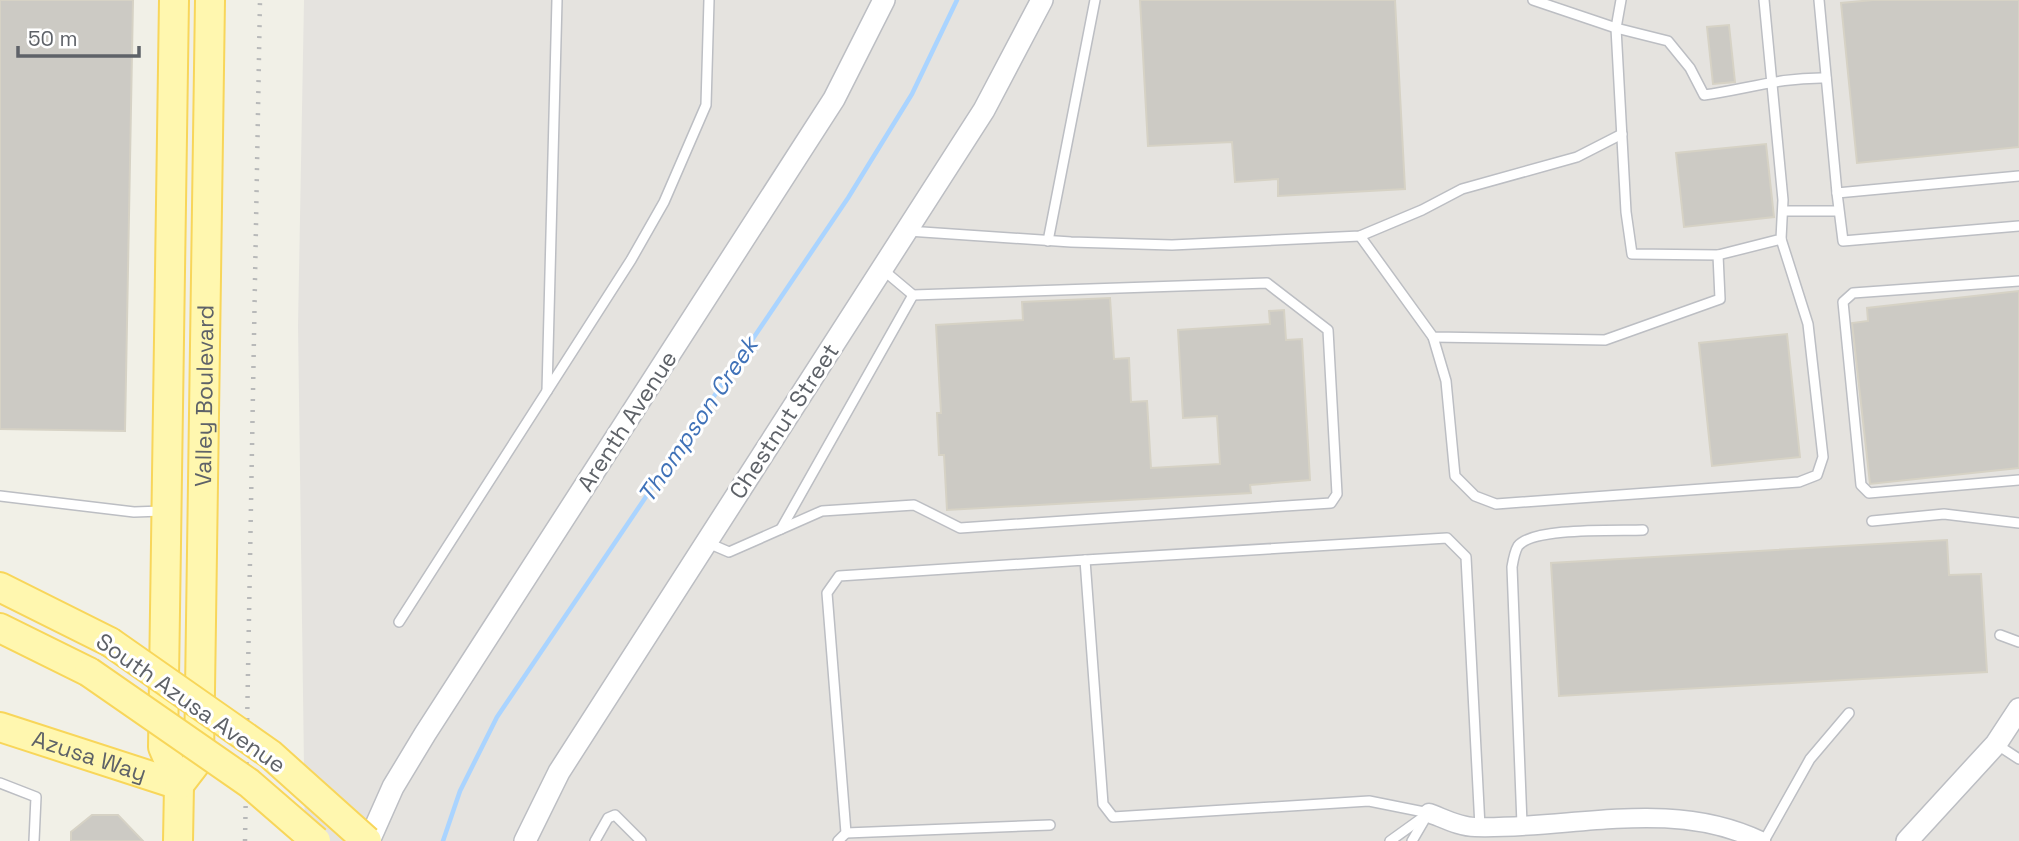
<svg xmlns="http://www.w3.org/2000/svg" width="2019" height="841" viewBox="0 0 2019 841" font-family="'Space Grotesk',sans-serif">
<style>
.industrial{fill:#e5e3df}
.lines{fill:none;stroke-linecap:round;stroke-linejoin:round}
.stream{stroke:#aad4ff;stroke-width:4.5}
.building{fill:#cccac4;stroke:#d6d2c5;stroke-width:2}
.service-casing{stroke:#bcbec3;stroke-width:12}
.minor-casing{stroke:#bcbec3;stroke-width:21}
.tertiary-casing{stroke:#bcbec3;stroke-width:24}
.primary-casing{stroke:#f8d65a;stroke-width:32}
.service{stroke:#fff;stroke-width:9}
.minor{stroke:#fff;stroke-width:18}
.tertiary{stroke:#fff;stroke-width:21}
.primary{stroke:#fff7af;stroke-width:28}
.rail{stroke:#b8b9b9;stroke-width:4.5;stroke-dasharray:2 9;stroke-linecap:butt}
.primary-bridge-casing{stroke:#f8d65a;stroke-width:32;stroke-linecap:butt}
.primary-bridge{stroke:#fff7af;stroke-width:28}
.labels{text-anchor:middle;stroke-width:6;stroke-linejoin:round;paint-order:stroke}
.street-label{font-size:23px;fill:#5e6268;stroke:#fff}
.water-label{font-size:24px;font-style:italic;fill:#4072b8;stroke:#fff}
</style>
<rect width="100%" height="100%" fill="#f1f0e7"/>
<path class="industrial" d="M304,0H2019V841H305L298,326Z"/>
<g class="lines">
<path class="stream" d="M443,841L460,791L497,717L848,198L912,94L957,0"/>
</g>
<g class="building">
<path d="M0,0H133L125,431L0,429Z"/>
<path d="M1140,0H1395L1405,189L1278,196V179L1235,182L1232,142L1148,146Z"/>
<path d="M1873,0H2019V147L1857,163L1841,3Z"/>
<path d="M1729,25L1735,82L1713,84L1707,27Z"/>
<path d="M1766,144L1774,217L1684,227L1676,153Z"/>
<path d="M2019,291V468L1870,484L1852,323L1868,321L1867,308Z"/>
<path d="M1110,298L1114,359L1129,358L1131,402L1147,401L1151,468L1220,464L1217,416L1183,418L1178,330L1270,324L1269,311L1284,310L1286,340L1302,339L1310,480L1250,485L1251,493L947,510L944,455H939L937,413H941L936,325L1023,320L1022,302Z"/>
<path d="M1787,334L1800,457L1712,466L1699,343Z"/>
<path d="M1947,540L1949,575L1981,574L1987,672L1559,696L1551,563Z"/>
<path d="M92,815H118L143,841H71V832Z"/>
</g>
<g class="lines">
<g class="service-casing">
<g id="service">
<path d="M1533,0L1616,28L1668,41L1690,68L1704,95C1747,89 1781,77 1826,78"/>
<path d="M1819,0L1837,193L2019,176"/>
<path d="M1837,193L1843,241L2019,226"/>
<path d="M1783,211H1838"/>
<path d="M908,231L1071,242L1172,245L1360,236L1422,210L1462,189L1577,157L1622,134"/>
<path d="M1360,236L1433,337L1605,340L1720,299L1718,255L1632,254L1626,212L1616,28L1621,0"/>
<path d="M1048,241L1095,0"/>
<path d="M1718,255L1781,239L1783,200L1764,0"/>
<path d="M2019,281L1853,293L1843,302L1861,485L1869,493L2019,480"/>
<path d="M1433,337L1446,381L1455,476L1475,496L1496,504L1799,482L1817,475L1823,457L1808,324L1781,239"/>
<path d="M547,391L557,0"/>
<path d="M0,496L134,512L162,511"/>
<path d="M1872,521L1944,514L2019,523"/>
<path d="M781,529L913,295"/>
<path d="M708,543L729,552L822,511L914,505L960,528L1331,503L1337,494L1328,330L1267,283L913,295L882,269"/>
<path d="M1085,560L1447,538L1466,557L1480,827"/>
<path d="M399,622L631,260L664,202L706,105L709,0"/>
<path d="M2000,635L2019,642"/>
<path d="M1996,744L2019,759"/>
<path d="M0,783L36,797L34,841"/>
<path d="M1522,824L1512,567C1513,561 1515,551 1518,546C1533,527 1617,531 1643,530"/>
<path d="M846,833L1050,825"/>
<path d="M595,841L608,818L615,815L641,841"/>
<path d="M838,841L846,833L827,593L839,576L1085,560L1103,804L1113,817L1369,801L1429,813"/>
<path d="M1390,841L1429,813"/>
<path d="M1412,841L1426,817"/>
<path d="M1764,841L1810,759L1849,713"/>
</g>
</g>
<g class="minor-casing">
<path id="minor" d="M1429,813C1443,818 1460,827 1475,827C1571,830 1669,797 1761,841"/>
</g>
<g class="tertiary-casing">
<g id="tertiary">
<path d="M369,841L393,787L425,734L834,99L884,0"/>
<path d="M525,841L559,772L984,110L1042,0"/>
<path d="M1907,841L1996,744L2019,709"/>
</g>
</g>
<g class="primary-casing">
<g id="primary">
<path d="M174,0L163,747L179,785L178,841"/>
<path d="M0,587L110,642"/>
<path d="M0,628L89,672"/>
<path id="s1" d="M0,727L179,785"/>
<path id="s2" d="M179,785L199,759L210,0"/>
</g>
</g>
<use href="#service" class="service"/>
<use href="#minor" class="minor"/>
<use href="#tertiary" class="tertiary"/>
<use href="#primary" class="primary"/>
<path class="rail" d="M245,841L260,0"/>
<g class="primary-bridge-casing">
<g id="primary-bridge">
<path d="M110,642L270,754L367,841"/>
<path d="M89,672L249,783L316,841"/>
</g>
</g>
<use href="#primary-bridge" class="primary-bridge"/>
</g>
<g class="labels">
<g class="street-label">
<text dy="8" stroke="none"><textPath href="#s2" startOffset="396">Valley Boulevard</textPath></text>
<text transform="translate(627 421) rotate(-57)" y="8">Arenth Avenue</text>
<text transform="translate(784 421) rotate(-57)" y="8">Chestnut Street</text>
<text transform="translate(191 703) rotate(35)" y="8">South Azusa Avenue</text>
<text dy="8" stroke="none"><textPath href="#s1" startOffset="94">Azusa Way</textPath></text>
</g>
<g class="water-label">
<text transform="translate(698 420) rotate(-56)" y="8">Thompson Creek</text>
</g>
</g>
<path d="M18 46v10h121v-10" fill="none" stroke="#5e6268" stroke-width="3.5"/>
<text x="28" y="46" font-size="21" fill="#5e6268" stroke="#ffffff" stroke-width="5" paint-order="stroke">50 m</text>
</svg>
